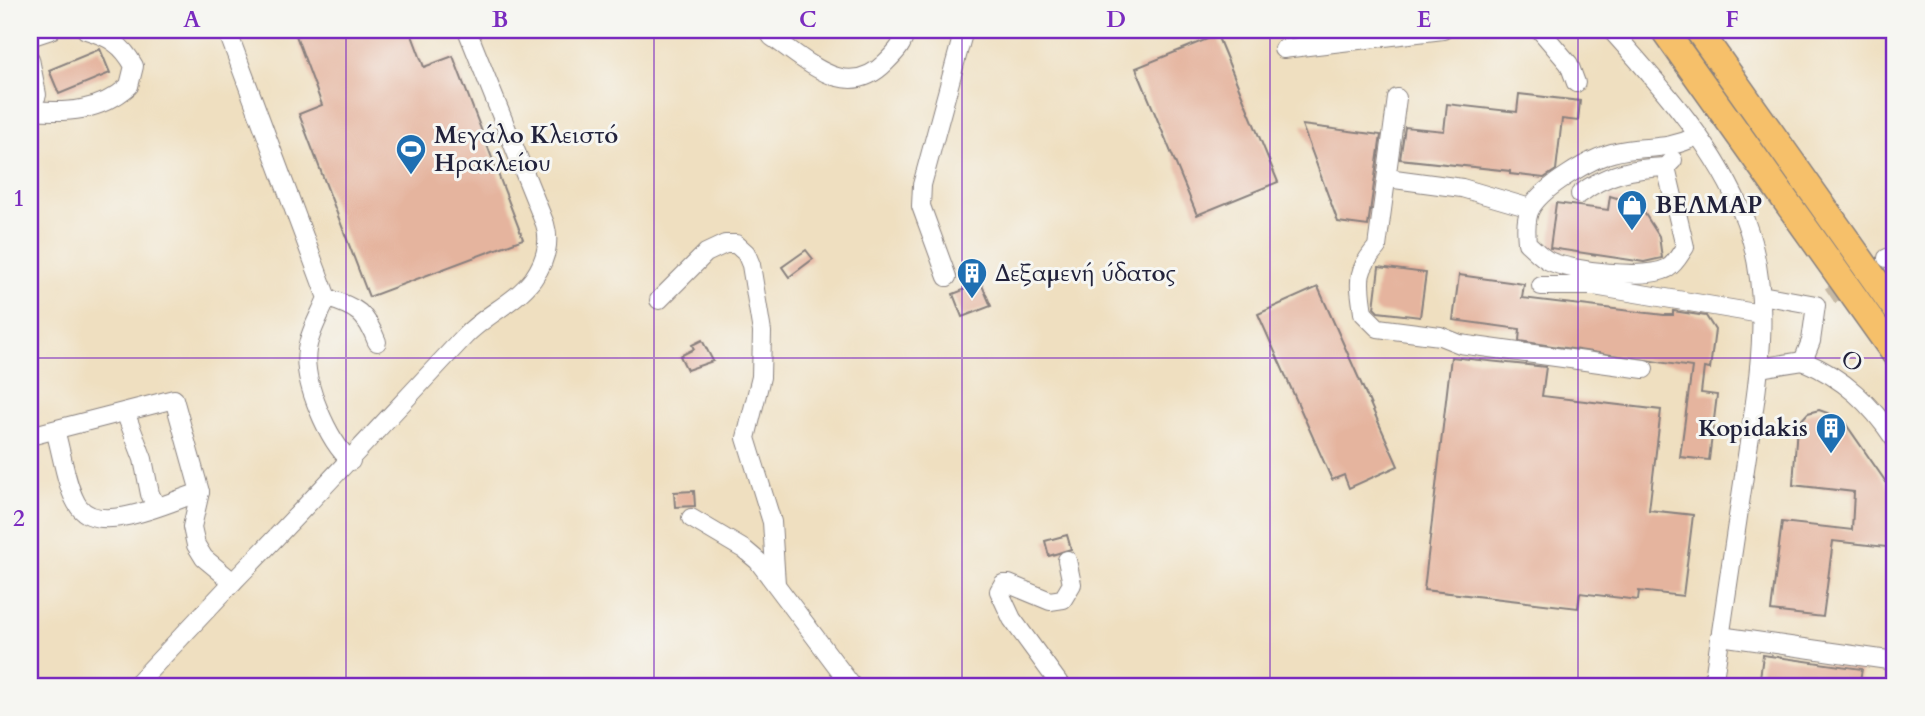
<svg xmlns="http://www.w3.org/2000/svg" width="1925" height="716" viewBox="0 0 1925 716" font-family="Cardo,serif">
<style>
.building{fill:#e5b49e}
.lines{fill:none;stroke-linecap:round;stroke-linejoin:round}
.minor-tunnel{stroke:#c6b9a5;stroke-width:18;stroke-dasharray:18 9;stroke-linecap:butt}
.minor-casing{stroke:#88807e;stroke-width:20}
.highway-casing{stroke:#88807e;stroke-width:29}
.minor{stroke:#fff;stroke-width:18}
.highway{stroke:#f6c06b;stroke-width:26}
.grid{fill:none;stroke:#7b2cbf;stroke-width:2;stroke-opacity:0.55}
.labels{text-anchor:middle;stroke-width:6;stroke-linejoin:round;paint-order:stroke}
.poi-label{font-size:24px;font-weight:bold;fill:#22223b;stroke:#f6f6f2;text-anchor:start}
.street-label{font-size:24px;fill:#22223b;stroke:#f6f6f2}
.neatline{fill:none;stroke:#7b2cbf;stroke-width:2.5}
.grid-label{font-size:23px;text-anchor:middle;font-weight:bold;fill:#7b2cbf}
</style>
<rect width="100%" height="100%" fill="#f6f6f2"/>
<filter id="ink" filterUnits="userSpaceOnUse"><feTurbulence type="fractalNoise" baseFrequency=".0143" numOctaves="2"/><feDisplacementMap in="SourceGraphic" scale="14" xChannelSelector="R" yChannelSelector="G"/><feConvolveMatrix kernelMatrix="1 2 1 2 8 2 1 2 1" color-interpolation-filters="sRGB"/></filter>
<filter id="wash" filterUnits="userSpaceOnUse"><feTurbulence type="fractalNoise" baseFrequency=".00686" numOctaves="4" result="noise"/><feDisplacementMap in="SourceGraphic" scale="28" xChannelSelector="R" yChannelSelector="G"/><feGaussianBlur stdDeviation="1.57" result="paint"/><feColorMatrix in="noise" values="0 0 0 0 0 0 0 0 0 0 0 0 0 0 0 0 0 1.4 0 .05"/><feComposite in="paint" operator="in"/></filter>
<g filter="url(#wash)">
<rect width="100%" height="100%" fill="#efdfc0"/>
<g id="blocks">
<g class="building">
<path d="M294,30H410L424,67L453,56L523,239L369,297L299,114L322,105Z"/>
<path d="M1217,35L1278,182L1197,215L1136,68Z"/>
<path d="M100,49L110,73L59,94L49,70Z"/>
<path d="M1519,94L1580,101L1578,121L1562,119L1556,170L1544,178L1510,174V171L1400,159L1405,127L1444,131L1447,104L1517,112Z"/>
<path d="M1302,125L1381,135L1368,226L1338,222Z"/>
<path d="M1610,196L1627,201L1645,214L1659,236L1662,258L1644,262L1550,248L1556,203L1608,210Z"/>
<path d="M806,250L813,259L789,277L782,267Z"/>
<path d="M1379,267L1426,273L1420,317L1378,312L1374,308Z"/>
<path d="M1459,275L1524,284L1522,298L1664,315H1673V311L1706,316L1715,330L1710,369L1704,368L1701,393L1717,395L1709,460L1680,457L1692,367L1519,341L1520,329L1453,320Z"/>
<path d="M981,283L991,306L962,317L953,294Z"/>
<path d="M1318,287L1398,466L1349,488L1344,475L1332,480L1258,314Z"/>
<path d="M702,340L713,361L687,370L680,356L694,349L692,345Z"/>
<path d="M1451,357L1546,367L1542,396L1661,410L1649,510L1693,515L1683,596L1639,591L1638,600L1580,593L1578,608L1424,590Z"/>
<path d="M1819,410L1839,417L1845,423L1895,495V548L1833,541L1823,617L1771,611L1782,522L1852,530L1854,492L1793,485L1797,425L1808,413Z"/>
<path d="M694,491L695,506L675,507L674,492Z"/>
<path d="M1067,535L1071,549L1049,556L1045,541Z"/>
<path d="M1763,655L1862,669L1859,686H1759Z"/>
</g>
</g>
</g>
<g filter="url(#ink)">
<use href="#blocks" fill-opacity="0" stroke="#88807e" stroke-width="2"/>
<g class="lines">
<path class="minor-tunnel" d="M1830,296L1855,279"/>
<g class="minor-casing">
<g id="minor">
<path d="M227,30L327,298C320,315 309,333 307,350C302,381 328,441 351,461"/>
<path d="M767,30L772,37C809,62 847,102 886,62C897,51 903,45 906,30"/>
<path d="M1540,30L1569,64L1576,83"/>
<path d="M1611,30C1661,86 1717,148 1745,220C1776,302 1756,392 1744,476C1734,546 1723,616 1713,686"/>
<path d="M30,37L51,30"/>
<path d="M1283,49L1443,30"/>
<path d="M30,59L37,95L30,109"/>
<path d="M1397,98L1377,247C1355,272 1359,282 1363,313L1378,328L1440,336L1460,344L1644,369"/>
<path d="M30,110C67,113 99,112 129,86L134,66C122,44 109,37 86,30"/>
<path d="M1666,167L1685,247C1680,254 1676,263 1668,268C1646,280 1571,271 1549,261C1541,257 1534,249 1527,243C1526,232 1525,216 1532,206C1544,187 1590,159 1612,153C1644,144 1663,153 1697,136"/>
<path d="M1387,178L1462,188L1530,208"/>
<path d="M1580,194C1605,174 1634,168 1666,167L1673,160"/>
<path d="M1887,258L1895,256"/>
<path d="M947,277L921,206L922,185L964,30"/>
<path d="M1541,286H1594L1761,314"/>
<path d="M1761,295L1816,305L1811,341L1803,361"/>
<path d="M327,298C357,307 366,313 377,342"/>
<path d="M659,300L706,253L725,244H736L746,253L751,265L762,332L761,377L746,438L772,522L776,584"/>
<path d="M1803,361C1844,378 1871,404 1895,440"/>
<path d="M1759,368L1803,361"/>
<path d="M125,412L143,459L150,494L156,506"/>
<path d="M55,430C61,449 67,492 79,507C101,536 171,501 200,492"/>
<path d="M30,436L174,399L200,492L192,527L196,545L204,558L233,582L135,686"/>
<path d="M691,518L745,550L758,561L852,686"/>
<path d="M233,582C311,502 387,419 464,337C484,315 515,303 533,279C545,262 551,244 545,224L467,30"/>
<path d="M1720,636L1895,661"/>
<path d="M1061,686L1012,619L999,591L1003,584H1009L1050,601L1063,599L1072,584L1067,560"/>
</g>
</g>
<g class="highway-casing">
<g id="highway">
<path d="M1664,30L1895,354"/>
<path d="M1698,30L1895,308"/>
</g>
</g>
<use href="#minor" class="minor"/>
<use href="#highway" class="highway"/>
</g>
</g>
<path class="grid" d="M346,30V686M654,30V686M962,30V686M1270,30V686M1578,30V686M30,358H1895"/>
<defs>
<g id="stadium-pin" transform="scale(1.575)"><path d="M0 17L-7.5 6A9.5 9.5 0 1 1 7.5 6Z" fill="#1f6fb2" stroke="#f6f6f2"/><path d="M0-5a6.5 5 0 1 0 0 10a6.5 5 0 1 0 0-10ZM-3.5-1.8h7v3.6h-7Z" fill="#fff"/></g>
<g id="shop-pin" transform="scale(1.575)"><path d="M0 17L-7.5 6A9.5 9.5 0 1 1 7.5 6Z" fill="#1f6fb2" stroke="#f6f6f2"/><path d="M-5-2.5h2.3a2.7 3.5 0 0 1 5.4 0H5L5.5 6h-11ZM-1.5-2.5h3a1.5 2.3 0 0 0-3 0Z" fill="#fff"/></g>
<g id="building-pin" transform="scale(1.575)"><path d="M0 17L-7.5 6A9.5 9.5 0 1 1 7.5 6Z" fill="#1f6fb2" stroke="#f6f6f2"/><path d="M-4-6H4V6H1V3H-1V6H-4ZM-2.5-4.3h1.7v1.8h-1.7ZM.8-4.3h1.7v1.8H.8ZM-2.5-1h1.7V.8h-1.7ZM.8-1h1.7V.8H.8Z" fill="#fff"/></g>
</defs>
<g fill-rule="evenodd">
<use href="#stadium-pin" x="411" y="149"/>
<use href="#shop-pin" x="1632" y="205"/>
<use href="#building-pin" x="972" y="273"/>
<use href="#building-pin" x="1831" y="428"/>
</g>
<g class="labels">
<g class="poi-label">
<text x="434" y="143">Μεγάλο Κλειστό<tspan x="434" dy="28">Ηρακλείου</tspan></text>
<text x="1655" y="213">ΒΕΛΜΑΡ</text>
<text x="995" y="281">Δεξαμενή ύδατος</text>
<text x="1808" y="436" text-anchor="end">Kopidakis</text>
</g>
<g class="street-label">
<text transform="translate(1852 361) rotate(34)" y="8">Ο</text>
</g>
</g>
<rect width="1925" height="716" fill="none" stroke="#f6f6f2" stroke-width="77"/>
<rect x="38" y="38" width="1848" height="640" class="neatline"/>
<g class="grid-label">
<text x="192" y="27">A</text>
<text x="500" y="27">B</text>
<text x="808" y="27">C</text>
<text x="1116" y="27">D</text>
<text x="1424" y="27">E</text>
<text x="1732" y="27">F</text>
<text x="19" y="206">1</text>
<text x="19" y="526">2</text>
</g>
</svg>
